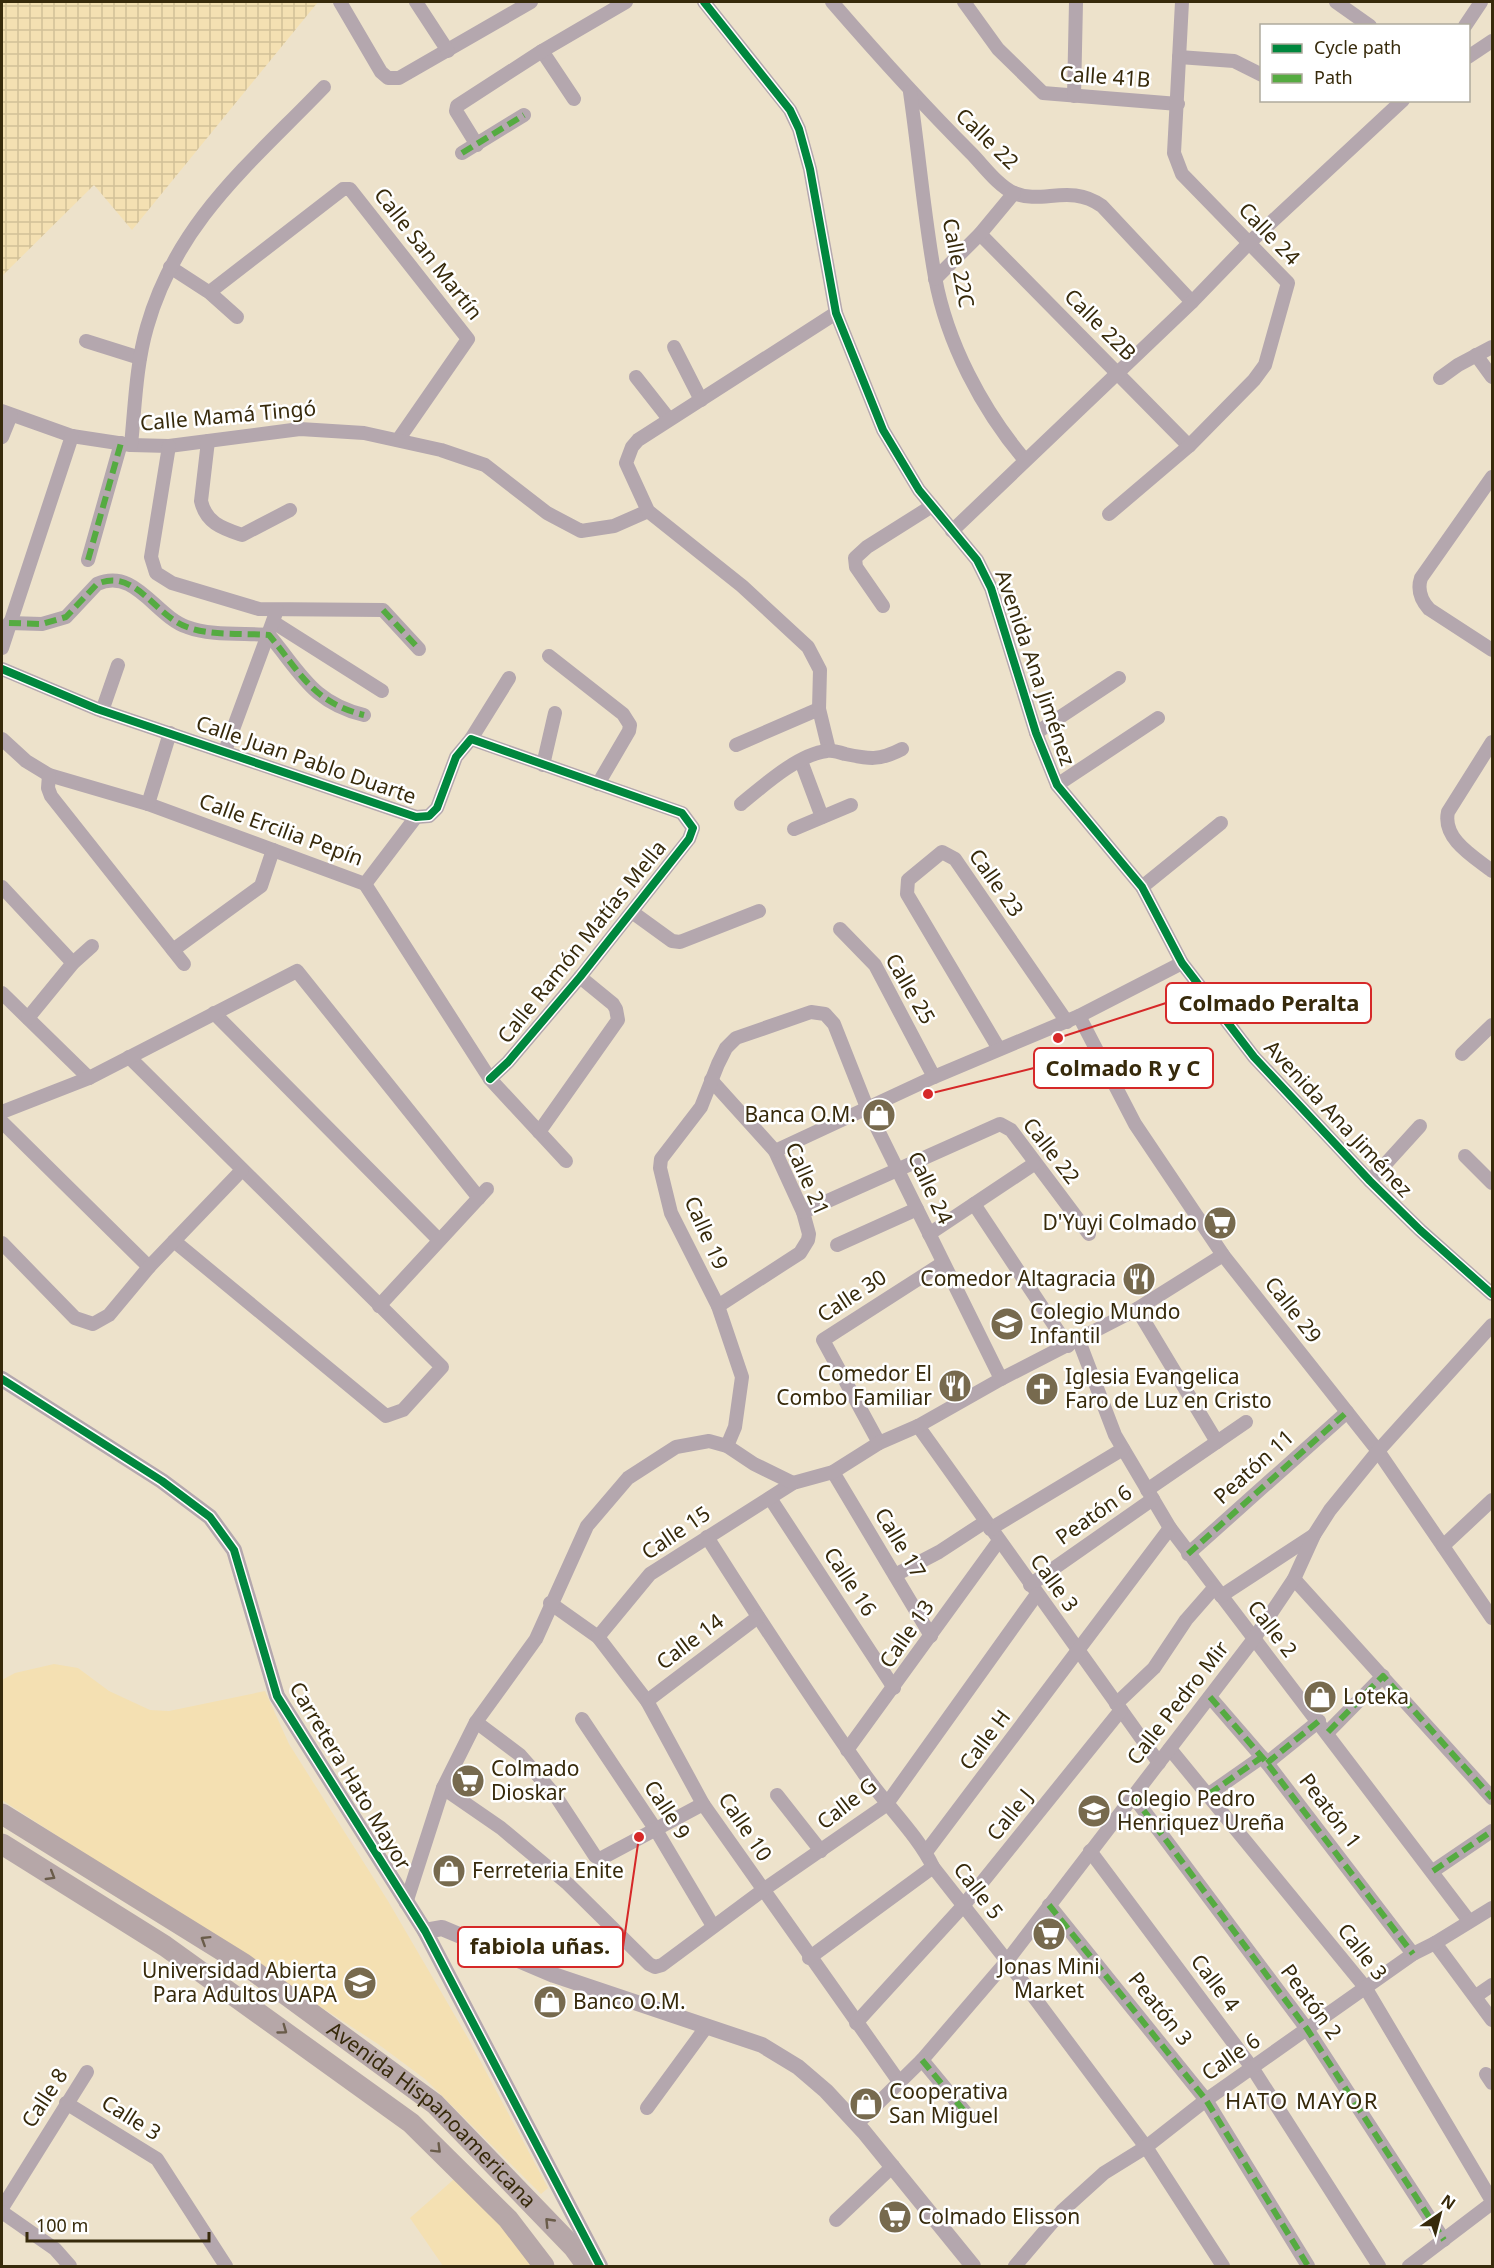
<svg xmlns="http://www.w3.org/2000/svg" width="1494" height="2268" viewBox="0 0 1494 2268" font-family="'Noto Sans',sans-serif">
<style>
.built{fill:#f4e0b2}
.industrial{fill:url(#industrial-grid)}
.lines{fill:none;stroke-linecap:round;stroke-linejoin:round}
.minor{stroke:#b4a7ae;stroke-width:14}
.tertiary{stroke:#b4a7ae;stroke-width:16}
.primary{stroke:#b6a7a8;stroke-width:21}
.quiet{stroke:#55ab41;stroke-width:6;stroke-dasharray:12 6;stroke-linecap:butt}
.cycleway-casing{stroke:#fff;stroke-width:11}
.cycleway{stroke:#00873e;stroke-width:8}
.oneway{stroke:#6a5c4a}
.labels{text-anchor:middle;stroke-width:5;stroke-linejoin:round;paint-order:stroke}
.street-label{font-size:21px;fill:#372a0b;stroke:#fff}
.poi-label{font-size:21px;fill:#372a0b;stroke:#fff;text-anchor:start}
.neighbourhood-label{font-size:22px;letter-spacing:1.5px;fill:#372a0b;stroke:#fff}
.leader{fill:none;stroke:#d62828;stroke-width:2}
.callout-dot{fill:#d62828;stroke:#fff;stroke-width:2}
.callout{fill:#fff;stroke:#d62828;stroke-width:2}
.callout-label{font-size:22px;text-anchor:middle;font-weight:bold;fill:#372a0b}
</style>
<defs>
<pattern id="industrial-grid" width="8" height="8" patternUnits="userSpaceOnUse" patternTransform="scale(1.5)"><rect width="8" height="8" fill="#f4e0b2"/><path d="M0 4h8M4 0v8" fill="none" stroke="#d2c098"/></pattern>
</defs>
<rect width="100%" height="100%" fill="#ede2cb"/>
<g class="built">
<path d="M54,1664L78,1668L109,1691L150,1710L169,1711L265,1691L289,1744L388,1901L468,2038L548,2188L541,2194L425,2079L378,2044L2,1800V1680L15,1673Z"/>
<path d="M1093,1795L1109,1809L1095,1827L1078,1813Z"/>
<path d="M461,2173L544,2266H443L410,2218Z"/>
</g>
<path class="industrial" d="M2,2H318L132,230L94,185L2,276Z"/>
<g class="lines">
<g class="minor">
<path d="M340,2L381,72L388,78H399L531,2"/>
<path d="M416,2L448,51"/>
<path d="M704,2L790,110L799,129L810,169L836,313L883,430L919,490L977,560L991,588L1036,733L1057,785L1142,887L1182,963L1254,1057L1370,1181L1420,1230L1492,1294"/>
<path d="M832,2C877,54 922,104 971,153C983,165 998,186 1014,193C1042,205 1070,183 1102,206L1192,302"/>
<path d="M964,2L998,49L1043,93L1178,104"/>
<path d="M1336,2L1370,26"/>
<path d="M1465,26L1481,2"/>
<path d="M542,51L574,99"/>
<path d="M1179,57L1234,61L1262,75"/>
<path d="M1468,57L1492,41"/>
<path d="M910,92C919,154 924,216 935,277C947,343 982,409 1024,459"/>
<path d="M1074,96L1076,2"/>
<path d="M477,145L456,111L457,106L542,51L626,2"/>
<path d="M462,153L524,115"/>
<path d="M980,234L1189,446"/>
<path d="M170,267L207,291H211L343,189H350L468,339L398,440"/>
<path d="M935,279L980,234L1014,193"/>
<path d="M209,292L237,317"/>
<path d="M86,341L140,358"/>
<path d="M674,347L701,400"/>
<path d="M1476,355L1492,377"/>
<path d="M636,377L669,419"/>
<path d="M1440,378L1458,365L1492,347"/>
<path d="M2,411L72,436L131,445L169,446L300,429L364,433L441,450L485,465L547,513L581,531L614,526L648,511"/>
<path d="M2,437L11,415"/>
<path d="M208,441L201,501C206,523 222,528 242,535L290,510"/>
<path d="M131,445C135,406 136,365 147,327C177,221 251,163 324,87"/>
<path d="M169,446L151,557L156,573L172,583L259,609L383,610L419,649"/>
<path d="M1492,477L1421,578C1417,590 1421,600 1429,609L1492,650"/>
<path d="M1109,514L1189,446L1254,380L1265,365L1288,283L1182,174L1174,153L1182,2"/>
<path d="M952,531L1192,302L1249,243L1403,100"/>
<path d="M88,560L121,443"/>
<path d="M883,606L856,567L855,558L867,547L932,506"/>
<path d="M273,622L382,691"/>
<path d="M9,623L42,624L66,617L97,584C135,567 155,616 187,627C210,636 244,633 269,635C301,673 312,702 364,715"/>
<path d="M2,648L72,436"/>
<path d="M549,656L623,714L630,725L629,731L598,784"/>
<path d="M2,669L97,709L416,817L429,816L437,808L456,757L471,739L682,813L693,828L689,839L580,977L508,1062L490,1079"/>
<path d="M102,711L118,665"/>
<path d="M1036,733L1119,678"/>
<path d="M2,739L26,761L49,775L148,804L365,884L490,1079L566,1161"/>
<path d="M471,739L509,678"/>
<path d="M1492,742L1448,812C1442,839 1474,857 1492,871"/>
<path d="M736,745L819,709"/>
<path d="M829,750L819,709L820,670L808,647L742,586L648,511L626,463L632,447L638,440L836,313"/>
<path d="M225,751L277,610"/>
<path d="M801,761L822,817"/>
<path d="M543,765L555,713"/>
<path d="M49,775L48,788L51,796L184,964"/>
<path d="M1057,785L1158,718"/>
<path d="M148,804L170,733"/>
<path d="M741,804C763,786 798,754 827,751C832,750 839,752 845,754C869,759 879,761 902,749"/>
<path d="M794,829L851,805"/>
<path d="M365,884L416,817"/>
<path d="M2,887L73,963"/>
<path d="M1142,887L1221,823"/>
<path d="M632,912L672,941L680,942L759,911"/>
<path d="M840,929L875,965L934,1077"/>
<path d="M173,950L261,886L273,850"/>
<path d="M2,993L89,1078"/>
<path d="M214,1013L439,1240"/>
<path d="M1079,1016L1135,1124L1223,1255L1378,1451L1492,1618"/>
<path d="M28,1018L73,963L92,946"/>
<path d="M999,1049L907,894L908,880L942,852L955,859L1067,1022"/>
<path d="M1462,1054L1492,1025"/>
<path d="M129,1057L442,1367L403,1410L386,1416L174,1241"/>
<path d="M711,1080L775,1151L803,1212L809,1234L808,1240L800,1253L718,1306"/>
<path d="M2,1112L89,1078L297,971L479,1198"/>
<path d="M2,1122L149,1267"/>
<path d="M539,1132L618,1020L616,1009L613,1004L580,977"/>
<path d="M775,1151L934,1077L1079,1016L1182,963"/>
<path d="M1465,1156L1492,1183"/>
<path d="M1370,1181L1420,1126"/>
<path d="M974,1204L1068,1346"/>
<path d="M803,1212L1000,1124L1011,1130L1089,1234"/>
<path d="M929,1234L1034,1164"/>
<path d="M2,1243L75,1318L93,1324L109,1315L149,1267L242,1170"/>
<path d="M837,1245L917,1209"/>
<path d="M379,1306L487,1189"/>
<path d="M1137,1309L1217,1442"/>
<path d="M1079,1341L1115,1435L1170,1528L1469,1921"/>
<path d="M918,1426L1159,1763"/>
<path d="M879,1443L823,1340L943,1263"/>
<path d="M727,1446L735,1427L742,1377L718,1306L671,1213L660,1168L661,1159L701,1107L718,1064L726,1048L736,1038L811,1012L825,1014L834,1024L868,1110L1001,1379"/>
<path d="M833,1472L931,1636"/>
<path d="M1147,1490L1246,1422"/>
<path d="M770,1498L894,1688"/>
<path d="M990,1529L1123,1449"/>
<path d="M707,1537C757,1616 809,1695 863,1772C884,1803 918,1835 933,1867L1007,1961L1146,2147L1223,2266"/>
<path d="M1443,1546L1492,1500"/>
<path d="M1188,1554L1347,1412"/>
<path d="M895,1575L939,1552L985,1522"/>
<path d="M1294,1579L1492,1798"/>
<path d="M1030,1585L1153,1499"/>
<path d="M1221,1596L1314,1535"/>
<path d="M550,1603L598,1637L647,1701L703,1804L900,2083"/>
<path d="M598,1637L650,1574L793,1483L833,1472L879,1443L918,1426L1001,1379L1137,1309L1223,1255"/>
<path d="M1210,1697L1267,1763L1413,1954"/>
<path d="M647,1701L758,1617"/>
<path d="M1116,1704L1154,1668L1186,1620L1214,1588"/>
<path d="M582,1719L656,1830L713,1926"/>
<path d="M476,1722L520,1755L555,1795L595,1856L600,1859L703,1804"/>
<path d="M1328,1732L1383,1676"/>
<path d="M1170,1749L1365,1987L1492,2201"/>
<path d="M847,1750L998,1542"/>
<path d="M1267,1763L1319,1721"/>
<path d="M443,1788L501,1828L568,1884L649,1964L655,1967L662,1965L763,1890L886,1805L1037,1594"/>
<path d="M1209,1794L1262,1757"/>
<path d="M777,1795L821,1851"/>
<path d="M1133,1796L1307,2029L1444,2240"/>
<path d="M1090,1851L1253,2069L1379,2266"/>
<path d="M926,1852L1170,1528"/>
<path d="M1433,1871L1492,1831"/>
<path d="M406,1903L443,1788L476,1722L536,1639L587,1526L628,1478L676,1447L709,1441L727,1446L754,1464L793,1483"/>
<path d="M1049,1905L1206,2100L1308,2266"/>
<path d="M1435,1943L1492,2020"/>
<path d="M809,1958L933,1867"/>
<path d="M1476,1996L1492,1985"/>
<path d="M856,2023L963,1906L1121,1710"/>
<path d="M922,2060L970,2118"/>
<path d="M1486,2074L1492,2083"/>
<path d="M66,2103L157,2159L226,2266"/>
<path d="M647,2108L707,2026"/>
<path d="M857,2124L922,2060L1007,1961L1253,1640L1294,1579L1314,1535L1330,1510L1378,1451L1492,1325"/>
<path d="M2,2208L87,2072"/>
<path d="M2,2212L55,2249L70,2266"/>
<path d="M836,2220L893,2166"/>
<path d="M1015,2266L1062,2211L1104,2173L1146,2147L1206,2100L1413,1954L1435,1943L1492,1908"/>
<path d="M1409,2266L1492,2203"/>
</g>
<g class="tertiary">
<path d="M2,1379L162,1481L210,1517L234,1550L277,1696L425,1931L600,2266"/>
<path d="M425,1931L442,1928L554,1975L762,2045L798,2067L826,2091L864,2132L973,2266"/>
</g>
<g class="primary">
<path id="s1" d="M2,1814L244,1964L435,2104L574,2248L587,2266"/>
<path d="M2,1844L165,1946L411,2123L508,2219L544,2266"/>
</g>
<g class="quiet">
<path d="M462,153L524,115"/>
<path d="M88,560L121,443"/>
<path d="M383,610L419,649"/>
<path d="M9,623L42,624L66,617L97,584C135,567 155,616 187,627C210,636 244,633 269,635C301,673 312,702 364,715"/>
<path d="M1188,1554L1347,1412"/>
<path d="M1210,1697L1267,1763L1413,1954"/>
<path d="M1328,1732L1383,1676L1492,1798"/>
<path d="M1267,1763L1319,1721"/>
<path d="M1209,1794L1262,1757"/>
<path d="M1133,1796L1307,2029L1444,2240"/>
<path d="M1433,1871L1492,1831"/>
<path d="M1049,1905L1206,2100L1308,2266"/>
<path d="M922,2060L970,2118"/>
</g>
<g class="cycleway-casing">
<g id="cycleway">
<path d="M704,2L790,110L799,129L810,169L836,313L883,430L919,490L977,560L991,588L1036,733L1057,785L1142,887L1182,963L1254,1057L1370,1181L1420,1230L1492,1294"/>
<path d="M2,669L97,709L416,817L429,816L437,808L456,757L471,739L682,813L693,828L689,839L580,977L508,1062L490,1079"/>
<path d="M2,1379L162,1481L210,1517L234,1550L277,1696L425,1931L600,2266"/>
</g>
</g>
<use href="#cycleway" class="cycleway"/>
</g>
<defs><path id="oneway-chevron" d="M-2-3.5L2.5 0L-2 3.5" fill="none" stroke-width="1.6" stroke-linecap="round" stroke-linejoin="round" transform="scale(1.5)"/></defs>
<g class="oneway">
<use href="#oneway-chevron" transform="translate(51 1876) rotate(31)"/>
<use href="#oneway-chevron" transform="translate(205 1940) rotate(-148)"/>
<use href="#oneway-chevron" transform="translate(283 2030) rotate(36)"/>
<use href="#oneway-chevron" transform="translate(437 2149) rotate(45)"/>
<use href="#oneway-chevron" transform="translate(549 2222) rotate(-134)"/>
</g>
<defs>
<g id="shop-disc" transform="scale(1.725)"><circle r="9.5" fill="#776a4e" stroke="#fff"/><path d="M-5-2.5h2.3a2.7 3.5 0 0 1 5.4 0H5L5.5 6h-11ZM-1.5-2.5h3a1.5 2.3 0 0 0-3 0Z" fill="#fff"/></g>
<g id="supermarket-disc" transform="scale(1.725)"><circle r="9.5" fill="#776a4e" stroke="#fff"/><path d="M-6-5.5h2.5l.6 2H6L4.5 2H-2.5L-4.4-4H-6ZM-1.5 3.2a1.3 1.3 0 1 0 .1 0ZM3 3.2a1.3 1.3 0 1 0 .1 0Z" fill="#fff"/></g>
<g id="restaurant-disc" transform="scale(1.725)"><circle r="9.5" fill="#776a4e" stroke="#fff"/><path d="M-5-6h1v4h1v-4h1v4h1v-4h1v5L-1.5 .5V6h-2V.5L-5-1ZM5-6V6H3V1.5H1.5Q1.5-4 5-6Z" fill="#fff"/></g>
<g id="school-disc" transform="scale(1.725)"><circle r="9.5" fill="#776a4e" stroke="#fff"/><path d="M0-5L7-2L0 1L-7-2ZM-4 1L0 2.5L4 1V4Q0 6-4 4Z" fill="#fff"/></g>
<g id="church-disc" transform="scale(1.725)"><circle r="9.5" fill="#776a4e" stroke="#fff"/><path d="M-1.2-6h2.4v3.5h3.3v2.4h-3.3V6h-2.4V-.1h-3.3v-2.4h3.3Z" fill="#fff"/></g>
<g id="university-disc" transform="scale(1.725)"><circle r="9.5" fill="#776a4e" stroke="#fff"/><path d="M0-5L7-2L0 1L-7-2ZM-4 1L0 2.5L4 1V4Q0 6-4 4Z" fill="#fff"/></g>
</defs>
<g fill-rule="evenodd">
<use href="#shop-disc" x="879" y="1115"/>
<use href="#supermarket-disc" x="1220" y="1223"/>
<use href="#restaurant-disc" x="1139" y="1279"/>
<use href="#school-disc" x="1007" y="1324"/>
<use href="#restaurant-disc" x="955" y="1386"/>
<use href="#church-disc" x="1042" y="1389"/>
<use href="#shop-disc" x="1320" y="1697"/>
<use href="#supermarket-disc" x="468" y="1781"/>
<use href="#school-disc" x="1094" y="1811"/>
<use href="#shop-disc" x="449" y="1871"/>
<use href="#supermarket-disc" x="1049" y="1934"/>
<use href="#university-disc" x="360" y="1983"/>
<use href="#shop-disc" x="550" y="2002"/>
<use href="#shop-disc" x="866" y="2104"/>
<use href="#supermarket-disc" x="895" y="2217"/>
</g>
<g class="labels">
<g class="street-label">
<text transform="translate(1105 77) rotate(4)" y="7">Calle 41B</text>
<text transform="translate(987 139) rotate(44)" y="7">Calle 22</text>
<text transform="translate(1269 234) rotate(46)" y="7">Calle 24</text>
<text transform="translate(428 254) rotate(52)" y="7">Calle San Martín</text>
<text transform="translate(958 263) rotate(79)" y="7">Calle 22C</text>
<text transform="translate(1100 325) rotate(45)" y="7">Calle 22B</text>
<text transform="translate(228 416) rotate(-5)" y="7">Calle Mamá Tingó</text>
<text transform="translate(1035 668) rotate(71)" y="7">Avenida Ana Jiménez</text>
<text transform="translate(306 760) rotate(19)" y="7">Calle Juan Pablo Duarte</text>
<text transform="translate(281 830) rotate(20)" y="7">Calle Ercilia Pepín</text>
<text transform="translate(996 883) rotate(55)" y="7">Calle 23</text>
<text transform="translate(582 942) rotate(-51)" y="7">Calle Ramón Matías Mella</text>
<text transform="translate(910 989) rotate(60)" y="7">Calle 25</text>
<text transform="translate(1338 1119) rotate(47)" y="7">Avenida Ana Jiménez</text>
<text transform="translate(1051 1151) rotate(52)" y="7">Calle 22</text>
<text transform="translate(807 1179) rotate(66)" y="7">Calle 21</text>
<text transform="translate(930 1188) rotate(65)" y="7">Calle 24</text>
<text transform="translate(706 1233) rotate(66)" y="7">Calle 19</text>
<text transform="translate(852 1296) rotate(-33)" y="7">Calle 30</text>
<text transform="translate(1293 1310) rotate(52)" y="7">Calle 29</text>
<text transform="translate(1254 1467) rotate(-42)" y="7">Peatón 11</text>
<text transform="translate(1094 1515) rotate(-35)" y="7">Peatón 6</text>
<text transform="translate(676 1533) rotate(-34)" y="7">Calle 15</text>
<text transform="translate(900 1543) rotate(59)" y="7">Calle 17</text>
<text transform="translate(850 1582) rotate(57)" y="7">Calle 16</text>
<text transform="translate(1054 1583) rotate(54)" y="7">Calle 3</text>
<text transform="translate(1272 1629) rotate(52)" y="7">Calle 2</text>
<text transform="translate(907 1634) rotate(-55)" y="7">Calle 13</text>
<text transform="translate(690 1642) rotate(-37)" y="7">Calle 14</text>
<text transform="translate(1178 1703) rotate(-52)" y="7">Calle Pedro Mir</text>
<text transform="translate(985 1740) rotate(-53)" y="7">Calle H</text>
<text transform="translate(350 1776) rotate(59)" y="7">Carretera Hato Mayor</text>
<text transform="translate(847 1804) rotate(-38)" y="7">Calle G</text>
<text transform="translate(667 1810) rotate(57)" y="7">Calle 9</text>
<text transform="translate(1330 1811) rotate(53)" y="7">Peatón 1</text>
<text transform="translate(1010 1815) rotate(-51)" y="7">Calle J</text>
<text transform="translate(745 1827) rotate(56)" y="7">Calle 10</text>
<text transform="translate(978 1891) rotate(52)" y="7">Calle 5</text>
<text transform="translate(1362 1952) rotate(52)" y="7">Calle 3</text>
<text transform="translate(1215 1983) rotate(53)" y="7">Calle 4</text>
<text transform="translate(1311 2002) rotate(54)" y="7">Peatón 2</text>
<text transform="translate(1160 2009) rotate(51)" y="7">Peatón 3</text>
<text transform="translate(1231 2057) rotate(-35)" y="7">Calle 6</text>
<text transform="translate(45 2098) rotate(-57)" y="7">Calle 8</text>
<text dy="7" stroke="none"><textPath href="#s1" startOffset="526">Avenida Hispanoamericana</textPath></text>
<text transform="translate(131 2118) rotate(32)" y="7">Calle 3</text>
</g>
<g class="poi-label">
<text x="856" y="1122" text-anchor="end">Banca O.M.</text>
<text x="1197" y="1230" text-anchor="end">D'Yuyi Colmado</text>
<text x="1116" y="1286" text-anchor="end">Comedor Altagracia</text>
<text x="1030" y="1319">Colegio Mundo<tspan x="1030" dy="24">Infantil</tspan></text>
<text x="932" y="1381" text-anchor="end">Comedor El<tspan x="932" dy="24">Combo Familiar</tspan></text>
<text x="1065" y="1384">Iglesia Evangelica<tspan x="1065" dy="24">Faro de Luz en Cristo</tspan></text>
<text x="1343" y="1704">Loteka</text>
<text x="491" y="1776">Colmado<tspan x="491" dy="24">Dioskar</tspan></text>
<text x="1117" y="1806">Colegio Pedro<tspan x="1117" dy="24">Henriquez Ureña</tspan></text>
<text x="472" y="1878">Ferreteria Enite</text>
<text x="1049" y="1974" text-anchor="middle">Jonas Mini<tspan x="1049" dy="24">Market</tspan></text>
<text x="337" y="1978" text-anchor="end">Universidad Abierta<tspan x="337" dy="24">Para Adultos UAPA</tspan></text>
<text x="573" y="2009">Banco O.M.</text>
<text x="889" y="2099">Cooperativa<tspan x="889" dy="24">San Miguel</tspan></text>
<text x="918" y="2224">Colmado Elisson</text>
</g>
<g class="neighbourhood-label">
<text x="1302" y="2109">HATO MAYOR</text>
</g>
</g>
<path class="leader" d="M1058 1038L1166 1003M928 1094L1034 1068M639 1837L623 1947"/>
<g class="callout-dot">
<circle cx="1058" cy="1038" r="6"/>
<circle cx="928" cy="1094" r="6"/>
<circle cx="639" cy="1837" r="6"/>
</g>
<g class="callout">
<rect x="1166" y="983" width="205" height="40" rx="6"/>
<rect x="1034" y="1048" width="179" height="40" rx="6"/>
<rect x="458" y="1927" width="165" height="40" rx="6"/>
</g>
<g class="callout-label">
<text x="1269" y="1011">Colmado Peralta</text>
<text x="1123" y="1076">Colmado R y C</text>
<text x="540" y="1954">fabiola uñas.</text>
</g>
<rect width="1494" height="2268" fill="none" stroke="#372a0b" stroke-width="6"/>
<rect x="1260" y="24" width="210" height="78" fill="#ffffff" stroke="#afaa9d" stroke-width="1.5"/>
<rect x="1272" y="44" width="30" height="9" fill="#00873e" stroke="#afaa9d" stroke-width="1.5"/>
<text x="1314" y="54" font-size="18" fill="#372a0b">Cycle path</text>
<rect x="1272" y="74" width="30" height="9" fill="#55ab41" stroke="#afaa9d" stroke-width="1.5"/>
<text x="1314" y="84" font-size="18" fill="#372a0b">Path</text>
<g transform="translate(1440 2214) rotate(35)" stroke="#ffffff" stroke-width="4.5" paint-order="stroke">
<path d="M0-4.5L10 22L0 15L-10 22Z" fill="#372a0b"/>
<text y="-9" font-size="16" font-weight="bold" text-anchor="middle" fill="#372a0b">N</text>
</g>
<path d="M27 2232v9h182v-9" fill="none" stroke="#372a0b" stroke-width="3"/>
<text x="36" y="2232" font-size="18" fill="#372a0b" stroke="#ffffff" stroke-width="4.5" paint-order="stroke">100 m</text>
</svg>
